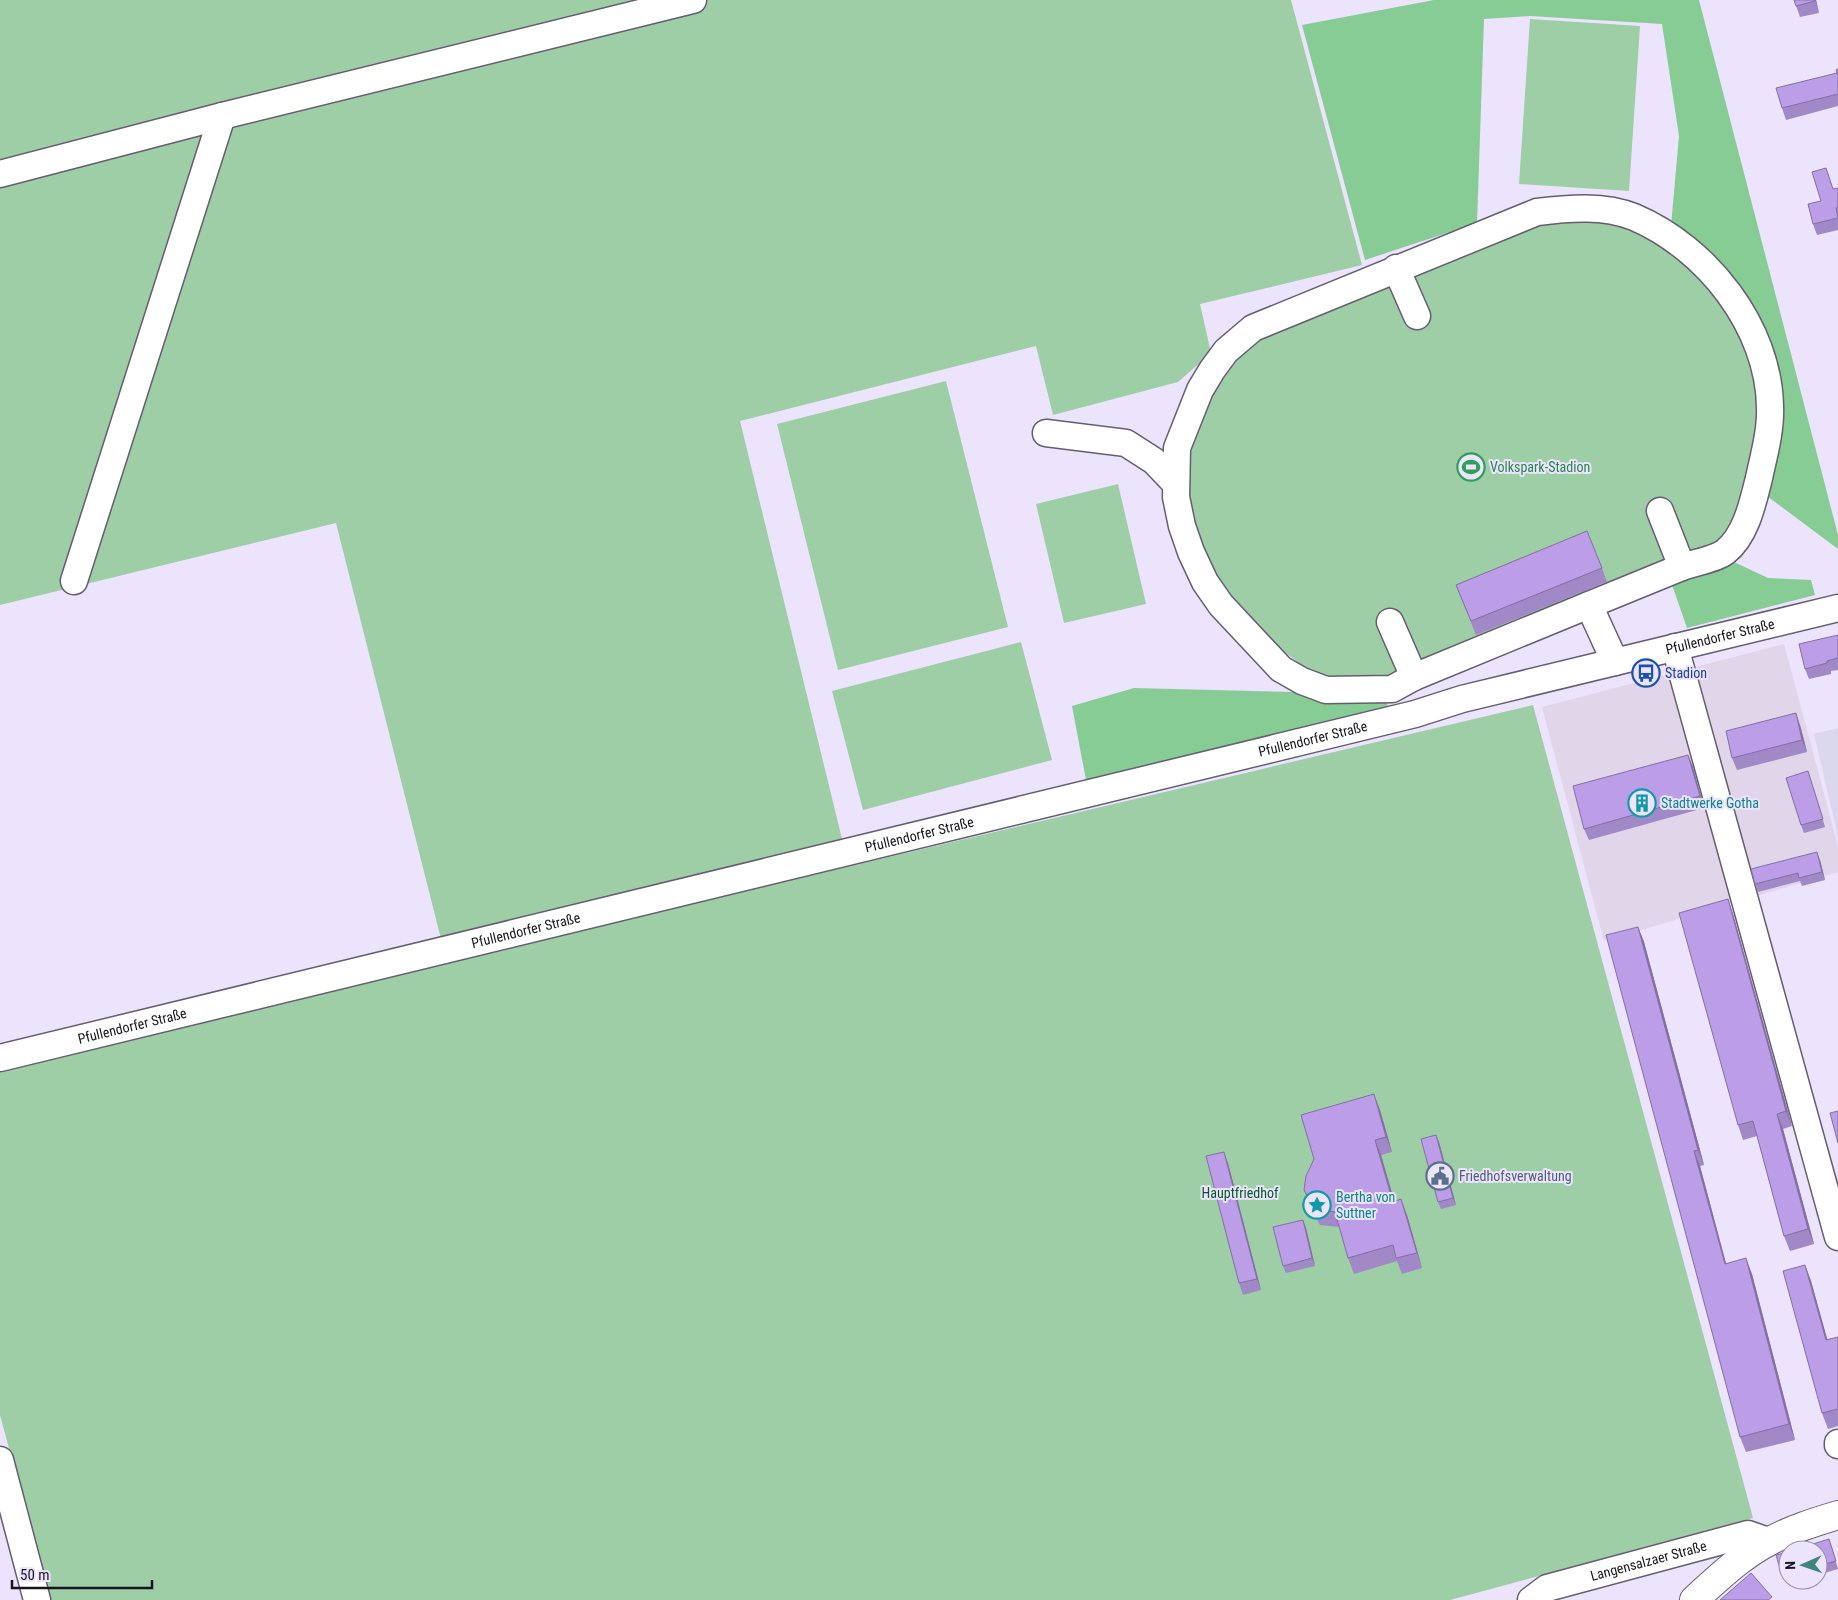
<svg xmlns="http://www.w3.org/2000/svg" width="1838" height="1600" viewBox="0 0 1838 1600" font-family="'Roboto Condensed',sans-serif">
<style>
.commercial{fill:#e0d5e9}
.education{fill:#dbd7ed}
.green{fill:#9ecea6}
.forest{fill:#87cc94}
.lines{fill:none;stroke-linecap:round;stroke-linejoin:round}
.minor-casing{stroke:#655d72;stroke-width:29}
.major-casing{stroke:#655d72;stroke-width:30}
.minor{stroke:#fff;stroke-width:26}
.major{stroke:#fff;stroke-width:28}
.wall{fill:#a188c7}
.shaded-wall{fill:#836fa2}
.building{fill:#bb9ee7;stroke:#836fa2}
.labels{text-anchor:middle;stroke-width:4;stroke-linejoin:round;paint-order:stroke}
.leisure-label{font-size:14px;fill:#27864d;stroke:#ece3fc;text-anchor:start}
.street-label{font-size:14px;fill:#18141d;stroke:#ece3fc}
.transit-label{font-size:14px;fill:#164399;stroke:#ece3fc;text-anchor:start}
.culture-label{font-size:14px;fill:#0d838f;stroke:#ece3fc;text-anchor:start}
.service-label{font-size:14px;fill:#4e5e75;stroke:#ece3fc;text-anchor:start}
.park-label{font-size:14px;fill:#065825;stroke:#ece3fc}
</style>
<rect width="100%" height="100%" fill="#ece3fc"/>
<path class="commercial" d="M1784,644L1838,846V872L1604,941L1542,707Z"/>
<path class="education" d="M1838,728V837L1814,734Z"/>
<g class="green">
<path d="M0,0H1291L1362,265L1200,304L1211,353L1178,382L1053,415L1036,346L740,421L842,839L441,939L336,523L0,605Z"/>
<path d="M1530,19L1640,26L1629,191L1519,184Z"/>
<path d="M1612,218L1680,254L1735,315L1764,395L1734,537L1384,683L1317,677L1255,629L1218,591L1187,510V449L1215,374L1264,329L1518,224Z"/>
<path d="M946,381L1008,627L838,670L777,424Z"/>
<path d="M1118,484L1146,604L1064,623L1036,504Z"/>
<path d="M1021,642L1052,760L863,810L832,691Z"/>
<path d="M1533,705L1753,1518L1450,1600H50L0,1415V1067Z"/>
</g>
<g class="forest">
<path d="M1434,0H1699L1838,535V549L1763,493L1771,366L1671,226L1679,136L1662,24L1530,16L1484,19L1477,223L1365,260L1302,25Z"/>
<path d="M1734,562L1768,578L1811,580L1815,595L1687,628L1671,582Z"/>
<path d="M1134,688L1291,692L1385,698L1388,707L1086,780L1072,706Z"/>
</g>
<g class="lines">
<g class="minor-casing">
<g id="minor">
<path d="M0,174L222,116L693,0"/>
<path d="M1396,268L1417,316"/>
<path d="M1046,433L1126,443L1154,461L1175,483"/>
<path d="M74,581L222,116"/>
<path d="M1390,622L1414,677L1589,605"/>
<path d="M1675,647L1838,1237"/>
<path d="M1615,662L1589,605L1682,567L1660,511"/>
<path d="M1414,677L1392,689L1326,690L1302,681L1281,669L1221,605L1205,582L1191,552L1182,526L1176,497L1177,448L1200,390L1212,370L1226,351L1253,328L1537,212C1569,208 1604,205 1634,217C1707,248 1769,327 1770,407C1771,430 1764,455 1759,478C1753,502 1746,536 1725,552C1716,559 1693,563 1682,567"/>
<path id="s1" d="M0,1058L1415,714L1462,699L1838,608"/>
<path d="M1838,1443V1445"/>
<path d="M0,1460L37,1600"/>
<path id="s2" d="M1531,1600L1547,1588L1748,1534L1768,1541"/>
</g>
</g>
<g class="major-casing">
<path id="major" d="M1694,1600C1717,1579 1742,1555 1770,1541C1792,1529 1815,1522 1838,1515"/>
</g>
<use href="#minor" class="minor"/>
<use href="#major" class="major"/>
</g>
<g class="wall">
<path d="M1794,0H1816L1819,13L1800,17Z"/>
<path d="M1838,69V106L1786,120L1782,108L1837,73Z"/>
<path d="M1826,168L1833,189L1838,188V230L1817,235L1813,224L1821,201Z"/>
<path d="M1602,568L1607,582L1476,635L1456,585Z"/>
<path d="M1838,635V670L1831,671V674L1809,679L1805,669Z"/>
<path d="M1800,725L1807,752L1737,770L1732,758Z"/>
<path d="M1688,755L1693,767L1704,808L1589,840L1584,829Z"/>
<path d="M1808,771L1825,827L1804,833L1801,825Z"/>
<path d="M1820,860L1825,880L1802,886L1800,881L1758,892L1755,884Z"/>
<path d="M1728,899L1733,914L1792,1126L1783,1129L1814,1244L1790,1251L1784,1236L1757,1136L1743,1140L1738,1125Z"/>
<path d="M1638,927L1644,942L1704,1165L1700,1166L1726,1263L1752,1274L1795,1440L1746,1452L1740,1437Z"/>
<path d="M1380,1110L1392,1152L1381,1155L1394,1202L1407,1215L1422,1268L1402,1274L1397,1261L1354,1274L1348,1258L1340,1227L1320,1225L1310,1206L1304,1190Z"/>
<path d="M1436,1135L1439,1142L1456,1205L1441,1209L1438,1202Z"/>
<path d="M1228,1163L1261,1290L1243,1295L1239,1283Z"/>
<path d="M1306,1228L1315,1266L1286,1273L1283,1266Z"/>
<path d="M1805,1265L1811,1281L1827,1340L1838,1337V1426L1828,1429L1822,1413Z"/>
<path d="M1829,1539L1838,1569L1818,1575V1550Z"/>
<path d="M1788,1552V1579L1784,1580L1781,1572Z"/>
</g>
<g class="shaded-wall">
<path d="M1815,0H1816L1819,13Z"/>
<path d="M1796,713L1800,725L1807,752L1802,740Z"/>
<path d="M1688,755L1693,767L1704,808L1700,796Z"/>
<path d="M1817,852L1820,860L1825,880L1822,872Z"/>
<path d="M1728,899L1733,914L1792,1126L1786,1111Z"/>
<path d="M1638,927L1644,942L1704,1165L1698,1150Z"/>
<path d="M1374,1094L1380,1110L1392,1152L1386,1137Z"/>
<path d="M1777,1114L1783,1129L1814,1244L1808,1229Z"/>
<path d="M1436,1135L1439,1142L1456,1205L1453,1198Z"/>
<path d="M1375,1140L1381,1155L1399,1217L1393,1202Z"/>
<path d="M1694,1151L1700,1166L1730,1279L1725,1264Z"/>
<path d="M1224,1152L1228,1163L1261,1290L1257,1279Z"/>
<path d="M1401,1199L1407,1215L1422,1268L1417,1253Z"/>
<path d="M1303,1220L1306,1228L1315,1266L1312,1258Z"/>
<path d="M1746,1258L1752,1274L1795,1440L1789,1424Z"/>
<path d="M1805,1265L1811,1281L1832,1356L1826,1340Z"/>
</g>
<g class="building">
<path d="M1794,0H1815V1L1796,6Z"/>
<path d="M1838,69V94L1782,108L1776,88L1837,73L1836,70Z"/>
<path d="M1826,168L1833,189L1838,188V207L1836,208L1838,218L1813,224L1808,204L1821,201L1812,172Z"/>
<path d="M1587,531L1602,568L1471,621L1456,585Z"/>
<path d="M1838,635V658L1827,661V663L1805,669L1799,644Z"/>
<path d="M1796,713L1802,740L1732,758L1726,731Z"/>
<path d="M1688,755L1700,796L1584,829L1573,786Z"/>
<path d="M1808,771L1823,819L1801,825L1786,778Z"/>
<path d="M1817,852L1822,872L1799,878L1798,873L1755,884L1751,869Z"/>
<path d="M1728,899L1786,1111L1777,1114L1808,1229L1784,1236L1753,1121L1738,1125L1679,913Z"/>
<path d="M1638,927L1698,1150L1694,1151L1725,1264L1746,1258L1789,1424L1740,1437L1606,935Z"/>
<path d="M1374,1094L1386,1137L1375,1140L1393,1202L1401,1199L1417,1253L1396,1258L1393,1245L1348,1258L1335,1212L1314,1209L1304,1190L1306,1176L1314,1159L1301,1115Z"/>
<path d="M1838,1111V1143L1830,1113Z"/>
<path d="M1436,1135L1453,1198L1438,1202L1421,1139Z"/>
<path d="M1224,1152L1257,1279L1239,1283L1206,1156Z"/>
<path d="M1303,1220L1312,1258L1283,1266L1273,1227Z"/>
<path d="M1805,1265L1826,1340L1838,1337V1409L1822,1413L1783,1271Z"/>
<path d="M1829,1539L1836,1561L1818,1566V1550H1794Z"/>
<path d="M1788,1552V1570L1781,1572L1776,1555Z"/>
<path d="M1751,1573L1772,1597L1768,1600H1720Z"/>
</g>
<defs>
<g id="stadium-ring" transform="scale(1.4375)"><circle r="9.5" fill="#ece3fc" stroke="#2e9e5b" stroke-width="1.5"/><path d="M0-5a6.5 5 0 1 0 0 10a6.5 5 0 1 0 0-10ZM-3.5-1.8h7v3.6h-7Z" fill="#2e9e5b"/></g>
<g id="bus-ring" transform="scale(1.4375)"><circle r="9.5" fill="#ece3fc" stroke="#1a4fb4" stroke-width="1.5"/><path d="M-5-6H5V4H4V6H2V4H-2V6H-4V4H-5ZM-3.5-4V0h7V-4ZM-3.5 1.2v1.5H-2V1.2ZM2 1.2v1.5H3.5V1.2Z" fill="#1a4fb4"/></g>
<g id="building-ring" transform="scale(1.4375)"><circle r="9.5" fill="#ece3fc" stroke="#0f9aa8" stroke-width="1.5"/><path d="M-4-6H4V6H1V3H-1V6H-4ZM-2.5-4.3h1.7v1.8h-1.7ZM.8-4.3h1.7v1.8H.8ZM-2.5-1h1.7V.8h-1.7ZM.8-1h1.7V.8H.8Z" fill="#0f9aa8"/></g>
<g id="civic-ring" transform="scale(1.4375)"><circle r="9.5" fill="#ece3fc" stroke="#5c6f8a" stroke-width="1.5"/><path d="M-.6-6.5H3V-4.5H.6V-3L4-1V1h2V6H-6V1h2V-1L-.6-3ZM-1.2 2.5V6h2.4V2.5Z" fill="#5c6f8a"/></g>
<g id="sight-ring" transform="scale(1.4375)"><circle r="9.5" fill="#ece3fc" stroke="#0f9aa8" stroke-width="1.5"/><path d="M0-6L1.8-2.2L6-1.7L2.9 1.2L3.7 5.4L0 3.3L-3.7 5.4L-2.9 1.2L-6-1.7L-1.8-2.2Z" fill="#0f9aa8"/></g>
</defs>
<g fill-rule="evenodd">
<use href="#stadium-ring" x="1471" y="467"/>
<use href="#bus-ring" x="1646" y="673"/>
<use href="#building-ring" x="1642" y="803"/>
<use href="#civic-ring" x="1440" y="1176"/>
<use href="#sight-ring" x="1317" y="1205"/>
</g>
<g class="labels">
<g class="leisure-label">
<text x="1490" y="472">Volkspark-Stadion</text>
</g>
<g class="street-label">
<text dy="5" stroke="none"><textPath href="#s1" startOffset="1771">Pfullendorfer Straße</textPath></text>
<text dy="5" stroke="none"><textPath href="#s1" startOffset="1351">Pfullendorfer Straße</textPath></text>
<text dy="5" stroke="none"><textPath href="#s1" startOffset="946">Pfullendorfer Straße</textPath></text>
<text dy="5" stroke="none"><textPath href="#s1" startOffset="541">Pfullendorfer Straße</textPath></text>
<text dy="5" stroke="none"><textPath href="#s1" startOffset="136">Pfullendorfer Straße</textPath></text>
<text dy="5" stroke="none"><textPath href="#s2" startOffset="125">Langensalzaer Straße</textPath></text>
</g>
<g class="transit-label">
<text x="1665" y="678">Stadion</text>
</g>
<g class="culture-label">
<text x="1661" y="808">Stadtwerke Gotha</text>
<text x="1336" y="1202">Bertha von<tspan x="1336" dy="16">Suttner</tspan></text>
</g>
<g class="service-label">
<text x="1459" y="1181">Friedhofsverwaltung</text>
</g>
<g class="park-label">
<text x="1240" y="1198">Hauptfriedhof</text>
</g>
</g>
<g transform="translate(1803 1565) rotate(268)"><circle r="24" fill="#ece3fc" stroke="#9790a3"/>
<path d="M0-4L9 19L0 12L-9 19Z" fill="#3e857e"/>
<text y="-8" font-size="14" font-weight="bold" text-anchor="middle" fill="#18141d">N</text>
</g>
<path d="M12 1580v8h140v-8" fill="none" stroke="#18141d" stroke-width="2.5"/>
<text x="20" y="1580" font-size="15" fill="#18141d" stroke="#ece3fc" stroke-width="4" paint-order="stroke">50 m</text>
</svg>
